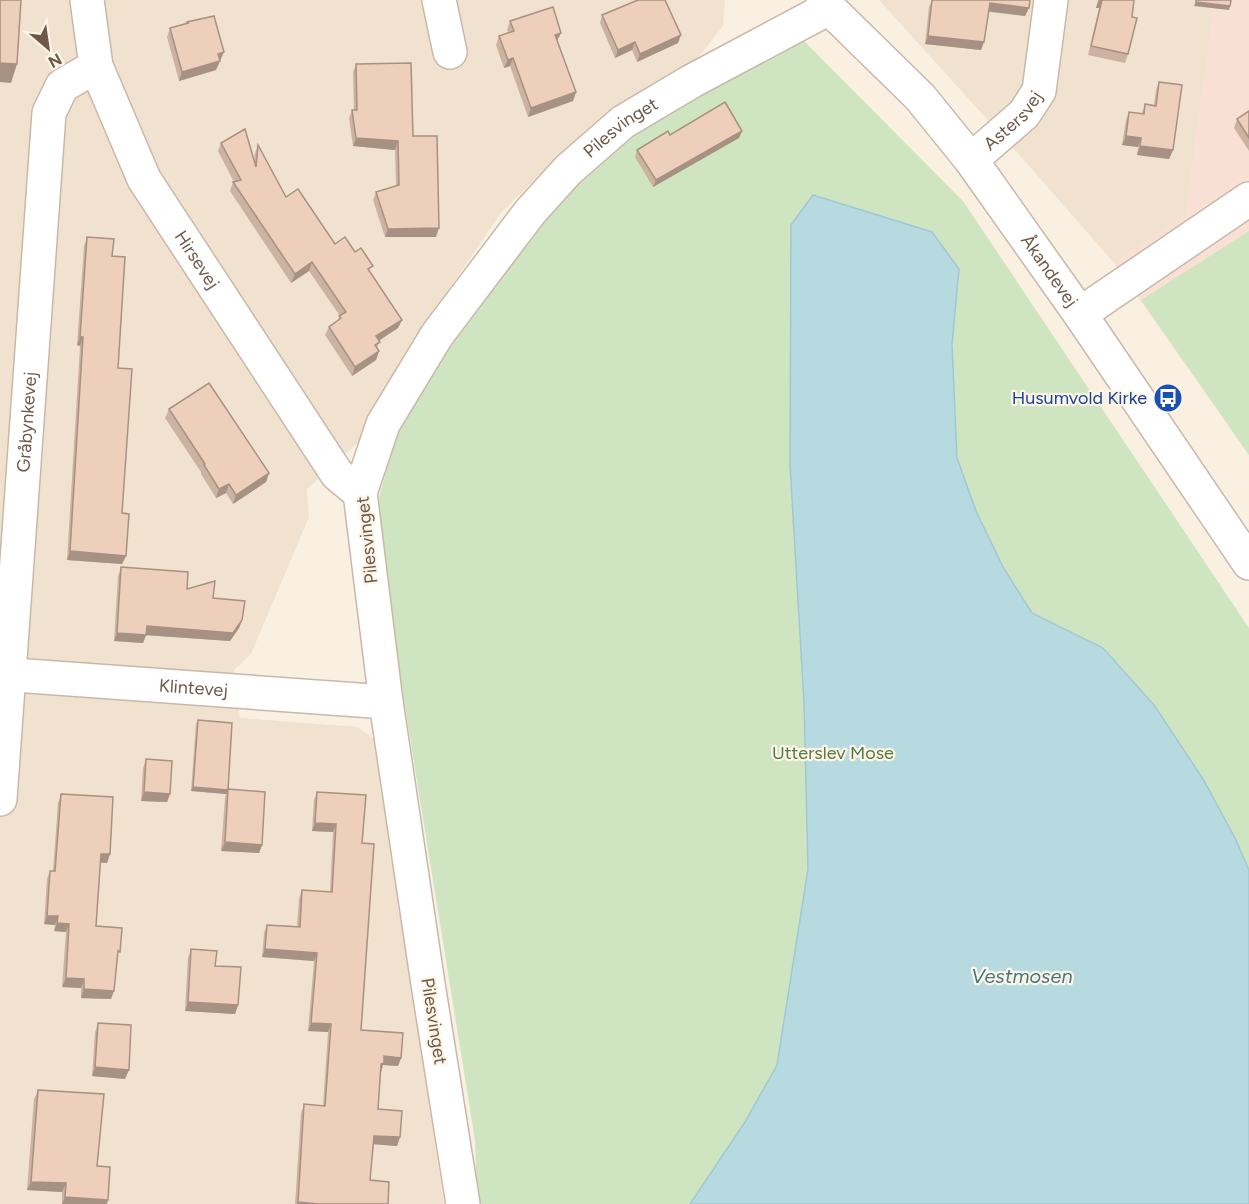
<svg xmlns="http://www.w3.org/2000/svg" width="1249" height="1204" viewBox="0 0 1249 1204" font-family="Figtree,sans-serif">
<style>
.residential{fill:#f1e2d0}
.commercial{fill:#f9e0d5}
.green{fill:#cfe5c1}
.water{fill:#b7dae1;stroke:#9fc9d2;stroke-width:1.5}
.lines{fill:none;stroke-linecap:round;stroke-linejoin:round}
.minor-casing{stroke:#c9b8a9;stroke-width:36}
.minor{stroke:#fff;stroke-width:33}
.wall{fill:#ccb2a1}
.shaded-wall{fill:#a69183}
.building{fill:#edcfbb;stroke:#a69183;stroke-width:1.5}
.labels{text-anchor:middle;stroke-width:4.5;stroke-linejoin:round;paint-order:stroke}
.street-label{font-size:18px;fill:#6e584a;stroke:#fdf5e6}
.transit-label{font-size:18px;fill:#164399;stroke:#fdf5e6;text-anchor:end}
.park-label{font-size:18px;fill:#547946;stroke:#fdf5e6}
.water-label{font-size:20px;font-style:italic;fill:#467680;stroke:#fdf5e6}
</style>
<rect width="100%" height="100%" fill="#faf0e1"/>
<g class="residential">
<path d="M0,0H725L723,26L693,64L612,110L557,157L500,214L423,328L362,439L307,489L309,517L251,654L234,670L240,718L358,727L375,740L444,1204H0Z"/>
<path d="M879,0H1215L1186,215L1114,263L1022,158Z"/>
</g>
<path class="commercial" d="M1215,0H1249V455L1114,263L1186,215Z"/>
<g class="green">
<path d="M803,40L963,201L1249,628V1204H477L475,1140L374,515L401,419L529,230L635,132Z"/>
<path d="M1249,231V455L1141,300Z"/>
</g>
<path class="water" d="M813,195L932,232L959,269L952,344L957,458L976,511L1003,567L1032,613L1103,648L1154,705L1203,779L1235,838L1249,870V1204H690L745,1122L777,1065L808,869L804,703L790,464L791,225Z"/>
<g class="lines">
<g class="minor-casing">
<g id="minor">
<path id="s1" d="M87,0L96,66L144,179L337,474L360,493"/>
<path d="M439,0L450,52"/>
<path id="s2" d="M823,0L829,8L920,97L971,160L1080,314L1249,563"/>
<path id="s3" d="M971,160L1024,114L1039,91L1051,0"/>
<path d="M1080,314L1249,199"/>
<path id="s4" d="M0,674L386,702"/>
<path id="s5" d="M0,799L49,113L62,86L96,66"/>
<path id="s6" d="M463,1204L428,984L386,702L360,493L383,424L437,335L530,212L568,170L623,122L692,81L829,8"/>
</g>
</g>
<use href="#minor" class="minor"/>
</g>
<g class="wall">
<path d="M636,0H665L678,43L637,62L632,50L615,58L600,23L602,15L636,2Z"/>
<path d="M932,0L1029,8L1025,16L989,12L984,42L981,50L925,44L929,7Z"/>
<path d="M1098,0H1134L1128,54L1125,63L1088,55L1099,8H1096Z"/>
<path d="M510,21L557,41L576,92L573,101L528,117L510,66L504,68L496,45L499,36L509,33L507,30Z"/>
<path d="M187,22L221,61H220L216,70L179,81L167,37L170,28L187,24Z"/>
<path d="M356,64L413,136L436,237H385L373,200L376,192L396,186L395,150L353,146L349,118L352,110H354L353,72Z"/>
<path d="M1159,82L1173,150L1169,159L1137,155L1138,147L1122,145L1126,120L1129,112L1142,113L1145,104L1154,105L1156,90Z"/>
<path d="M1249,111V151L1234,128L1237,119Z"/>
<path d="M742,131L739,138L653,187L635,157L637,150L670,135Z"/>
<path d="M221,143L254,161L255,153L258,145L286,197L335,244L355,252L370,273L398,328L379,341L377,349L379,351L376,360L352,376L325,335L329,327L338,320L340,316L309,271L291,283L230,191L233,182H234L218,151Z"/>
<path d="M87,237L112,256L118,368L122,513L126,556L122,564L67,560L80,346L77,345L84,246Z"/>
<path d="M169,409L269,473L266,482L233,504L226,493L216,498L201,474V472L165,418Z"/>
<path d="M121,567L187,589L213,598L242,620L239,628L230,641L146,635L143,643L114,641L118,576Z"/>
<path d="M198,720L228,789L262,845L259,853L221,851L225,798L226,794L191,791L196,724Z"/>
<path d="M146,759L170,794L167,802L141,801L143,768Z"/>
<path d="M317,792L362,843L361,1030L401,1058L398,1066L383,1065L381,1071L378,1109L400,1137L397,1146L373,1144L370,1180L388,1204H295L301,1113L304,1104L323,1106L328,1032L308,1031L314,961L262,957L264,933L267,925L297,926L299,898L302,890L330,892L333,832L312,831L314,800Z"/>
<path d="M61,794L110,854L107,863H100L96,926L117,960L111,999L81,998V988L62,987L66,932L54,931L55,925L44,924L47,879L50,871H53L58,803Z"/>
<path d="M191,949L215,966L238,1005L235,1014L185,1011L188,958Z"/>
<path d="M98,1023L125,1079L92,1076L95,1032Z"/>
<path d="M38,1090L107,1204H62V1192L27,1190L34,1099Z"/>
</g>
<g class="shaded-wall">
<path d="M1099,0H1102L1099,8H1096Z"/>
<path d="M1196,2L1230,6L1229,10L1194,6Z"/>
<path d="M990,3L1029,8L1025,16L987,11Z"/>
<path d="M561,33L557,41L555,35Z"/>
<path d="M681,35L678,43L637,62L640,54Z"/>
<path d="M928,36L984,42L981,50L925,44Z"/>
<path d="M635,42L632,50L615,58L618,50Z"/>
<path d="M224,52L216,70L179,81L182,72L218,54Z"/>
<path d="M513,58L510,66L504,68L508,60Z"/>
<path d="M0,63L17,64L11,83L0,82Z"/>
<path d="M576,92L573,101L528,117L531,108Z"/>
<path d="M742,131L739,138L653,187L656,180Z"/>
<path d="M1126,136L1141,138L1138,147L1122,145Z"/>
<path d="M356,138L398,141L395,150L353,146Z"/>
<path d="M1140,146L1173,150L1169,159L1137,155Z"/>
<path d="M439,228L436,237H385L388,229Z"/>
<path d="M312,262L309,271L291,283L295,274Z"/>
<path d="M402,320L398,328L373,344L376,336Z"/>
<path d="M80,337H83L80,346L77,345Z"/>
<path d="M379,351L376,360L352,376L355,367Z"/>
<path d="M269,473L266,482L233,504L236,495Z"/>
<path d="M229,484L226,493L216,498L219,489Z"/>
<path d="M70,551L126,556L122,564L67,560Z"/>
<path d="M242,620L239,628L230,641L144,635L147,626Z"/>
<path d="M117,633L146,635L143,643L114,641Z"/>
<path d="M193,787L228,790L226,794L191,791Z"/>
<path d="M144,792L170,794L167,802L141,801Z"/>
<path d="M315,823L336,824L333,832L312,831Z"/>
<path d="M225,842L262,845L259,853L221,851Z"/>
<path d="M101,854H110L107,863L98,862Z"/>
<path d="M47,916H58L55,925L44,924Z"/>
<path d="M57,923L69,924L66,932L54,931Z"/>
<path d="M265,949L317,953L314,961L262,957Z"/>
<path d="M66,978L84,979L81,988L62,987Z"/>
<path d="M84,989L114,991L111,999L81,998Z"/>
<path d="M188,1002L238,1005L235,1014L185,1011Z"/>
<path d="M311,1023L331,1024L328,1032L308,1031Z"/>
<path d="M384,1056L401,1058L398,1066L383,1065L381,1072H378Z"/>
<path d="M95,1067L129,1070L125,1079L92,1076Z"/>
<path d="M374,1136L400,1137L397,1146L371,1144Z"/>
<path d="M31,1182L66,1183L62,1192L27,1190Z"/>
<path d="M65,1197L108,1200L107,1204H62Z"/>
<path d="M298,1202L319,1204H297Z"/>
</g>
<g class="building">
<path d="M0,0H21L17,64L0,63Z"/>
<path d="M638,0H665L681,35L640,54L635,42L618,50L602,15Z"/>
<path d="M932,0H1030L1029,8L990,3L984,42L928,36Z"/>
<path d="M1102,0H1134L1132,17L1137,18L1128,54L1091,46Z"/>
<path d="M1196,0H1231L1230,6L1196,2Z"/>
<path d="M553,7L561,33L555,35L576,92L531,108L513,58L508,60L499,36L514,31L510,21Z"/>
<path d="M214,16L224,52L218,54L220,61L182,72L170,28L188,23L187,22Z"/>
<path d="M411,63L413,136H437L439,228L388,229L376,192L399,185L398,141L356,138L352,110H357L356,64Z"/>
<path d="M1159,82L1182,85L1173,150L1140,146L1141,138L1126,136L1129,112L1144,114L1145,104L1156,106Z"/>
<path d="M725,102L742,131L656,180L637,150L668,131L670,135Z"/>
<path d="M1249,111V138L1237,119Z"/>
<path d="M245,129L256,167L258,145L286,197L298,189L335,244L345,237L355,252L361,248L373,266L368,269L402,320L376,336L380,342L375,345L379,351L355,367L329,327L341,318L339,316L346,312L312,262L295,274L233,182L241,180L221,143Z"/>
<path d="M87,237L114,239L112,256L125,257L118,368L132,369L122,513L129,514L126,556L70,551L83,337H80Z"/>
<path d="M209,383L269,473L236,495L229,484L219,489L204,465L205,464L169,409Z"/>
<path d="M121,567L188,572L187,589L215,581L213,598L245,601L242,620L233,633L147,626L146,635L117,633Z"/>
<path d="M198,720L232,723L228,790L193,787Z"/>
<path d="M146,759L172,761L170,794L144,792Z"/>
<path d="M228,789L265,792L262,845L225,842Z"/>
<path d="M317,792L366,795L362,843L374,844L361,1030L403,1033L401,1058L384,1056V1063L381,1064L378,1109L402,1111L400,1137L374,1136L370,1180L389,1182L388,1204H319L298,1202L304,1104L325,1106L331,1024L311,1023L317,953L265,949L267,925L300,927L302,890L332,892L336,824L315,823Z"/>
<path d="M61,794L113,797L110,854H101L96,926L122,928L120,952L118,951L114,991L84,989V979L66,978L69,924L57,923L58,916H47L50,871H55Z"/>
<path d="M191,949L217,951L215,966L241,967L238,1005L188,1002Z"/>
<path d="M98,1023L131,1025L129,1070L95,1067Z"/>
<path d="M38,1090L104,1094L97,1166L110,1167L108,1200L65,1197L66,1183L31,1182Z"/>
</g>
<defs>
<g id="bus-disc" transform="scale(1.5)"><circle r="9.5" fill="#1a4fb4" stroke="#fdf5e6"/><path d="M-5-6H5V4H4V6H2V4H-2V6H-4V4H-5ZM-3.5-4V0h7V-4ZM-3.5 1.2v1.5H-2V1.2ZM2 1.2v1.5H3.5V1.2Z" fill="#fff"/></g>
</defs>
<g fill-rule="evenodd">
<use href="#bus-disc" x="1168" y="398"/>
</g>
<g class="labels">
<g class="street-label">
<text dy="6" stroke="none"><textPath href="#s3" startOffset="58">Astersvej</textPath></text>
<text dy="6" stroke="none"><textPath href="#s6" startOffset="1174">Pilesvinget</textPath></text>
<text dy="6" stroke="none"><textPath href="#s1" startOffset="286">Hirsevej</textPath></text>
<text dy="6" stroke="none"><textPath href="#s2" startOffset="354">Åkandevej</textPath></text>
<text dy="6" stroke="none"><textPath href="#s5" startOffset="378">Gråbynkevej</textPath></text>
<text transform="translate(367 540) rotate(-96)" y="6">Pilesvinget</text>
<text dy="6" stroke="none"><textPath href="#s4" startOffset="194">Klintevej</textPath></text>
<text transform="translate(434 1021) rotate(81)" y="6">Pilesvinget</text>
</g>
<g class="transit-label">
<text x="1147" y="404">Husumvold Kirke</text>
</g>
<g class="park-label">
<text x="833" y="759">Utterslev Mose</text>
</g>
<g class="water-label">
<text x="1022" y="983">Vestmosen</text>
</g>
</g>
<g transform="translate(48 48) rotate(151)" stroke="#fdf5e6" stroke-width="4.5" paint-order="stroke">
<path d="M0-4.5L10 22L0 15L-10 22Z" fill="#6e584a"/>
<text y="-9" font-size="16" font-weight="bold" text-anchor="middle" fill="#6e584a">N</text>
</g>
</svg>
